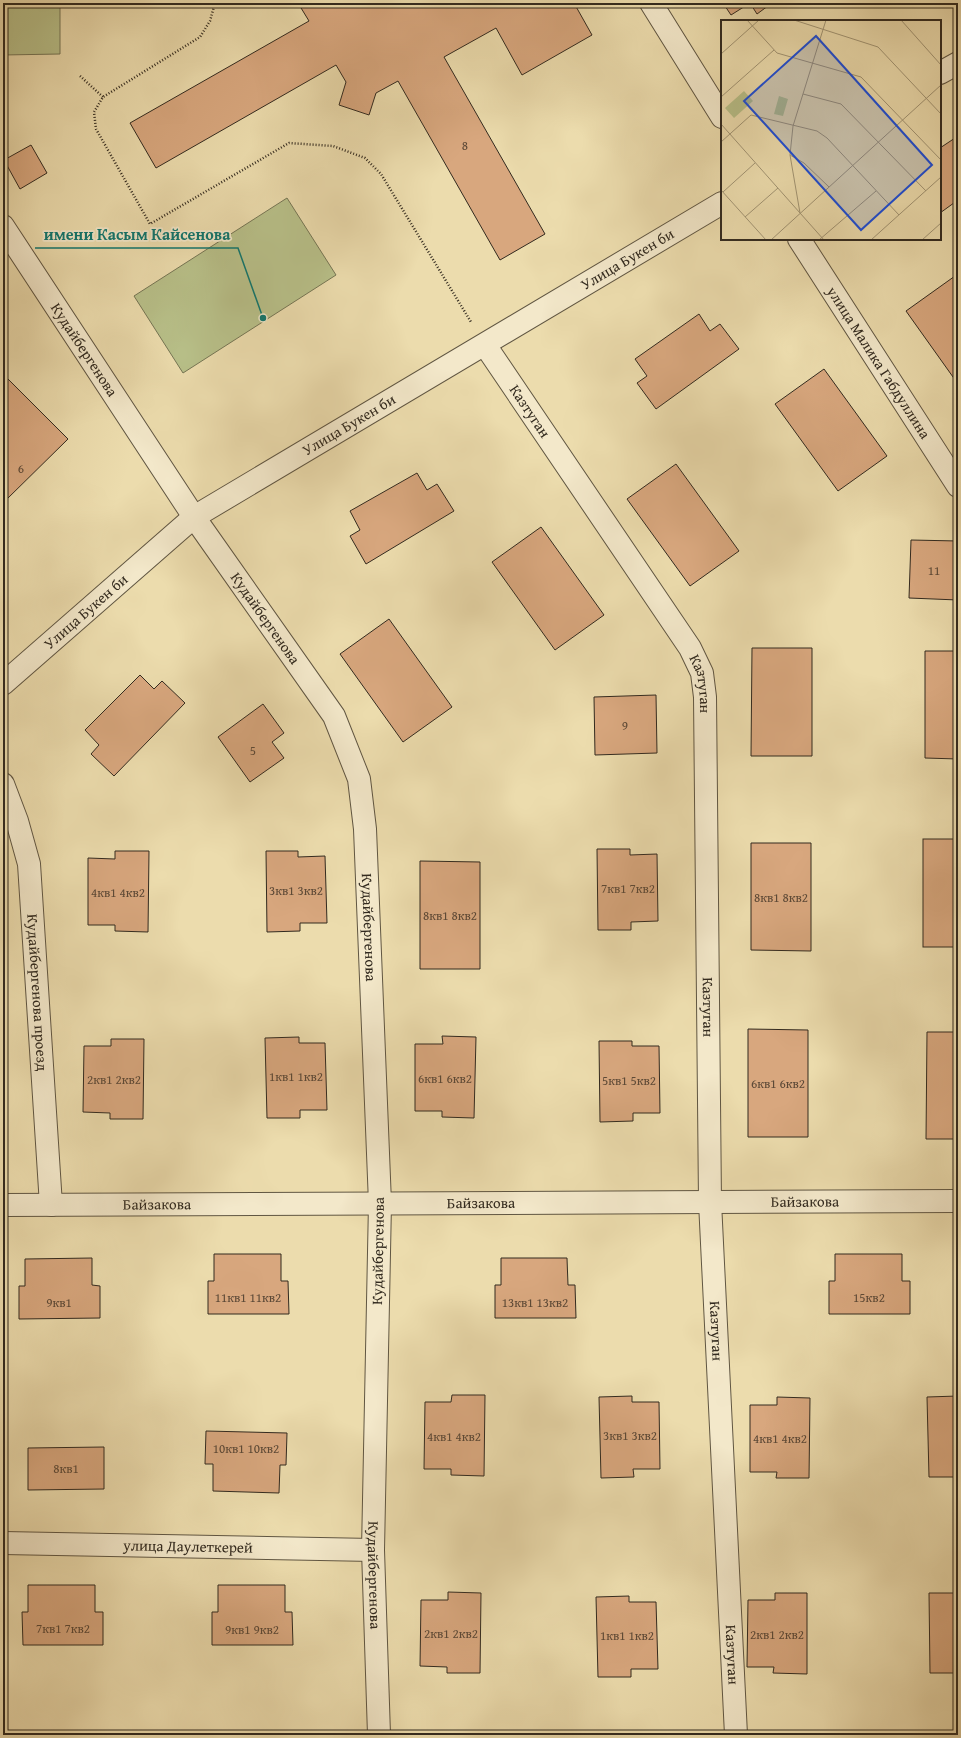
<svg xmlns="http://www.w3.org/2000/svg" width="961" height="1738" viewBox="0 0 961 1738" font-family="'Gentium Book Plus',serif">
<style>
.green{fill:#b8c089;stroke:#757554}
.building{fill:#d8a77e;stroke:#322a1f}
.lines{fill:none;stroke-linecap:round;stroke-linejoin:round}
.street-casing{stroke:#605642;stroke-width:24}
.path{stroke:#322a1f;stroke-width:2.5;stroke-dasharray:1 2;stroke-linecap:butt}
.street{stroke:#f3e8ca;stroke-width:22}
.labels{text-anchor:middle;stroke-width:3.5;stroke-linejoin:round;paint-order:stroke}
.number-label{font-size:13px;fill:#5c4937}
.street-label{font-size:15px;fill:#322a1f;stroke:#f3e8ca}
.inset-road{fill:none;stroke:#a29574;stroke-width:1}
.view{fill:#1d4ed8;fill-opacity:0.15;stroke:#1d4ed8;stroke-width:2}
.inset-edge{fill:none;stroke:#322a1f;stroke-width:2}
.leader{fill:none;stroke:#0f766e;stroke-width:1.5}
.callout-dot{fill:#0f766e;stroke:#f3e8ca;stroke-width:1.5}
.callout-label{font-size:16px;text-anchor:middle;font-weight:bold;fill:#0f766e;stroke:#f3e8ca;stroke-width:3.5;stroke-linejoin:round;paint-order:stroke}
</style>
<rect width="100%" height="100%" fill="#ecdcad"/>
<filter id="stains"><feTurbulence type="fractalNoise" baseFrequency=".005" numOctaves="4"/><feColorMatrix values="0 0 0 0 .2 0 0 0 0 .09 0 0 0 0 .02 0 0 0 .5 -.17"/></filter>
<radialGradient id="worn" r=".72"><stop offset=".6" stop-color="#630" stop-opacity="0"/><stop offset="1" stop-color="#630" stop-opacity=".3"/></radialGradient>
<g class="green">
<path d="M3,3H60V54L3,55Z"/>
<path d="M287,198L336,275L183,373L134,296Z"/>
</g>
<g class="building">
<path d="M298,3H574L592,35L522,75L496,28L444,57L545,234L500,260L398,81L376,93L369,115L339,105L346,82L336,65L156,168L130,123L309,21Z"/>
<path d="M723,3H772L757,14L750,3L731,15Z"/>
<path d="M958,136V200L940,213V148Z"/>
<path d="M31,145L47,173L20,189L4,160Z"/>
<path d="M955,276L958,280V384L906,311Z"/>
<path d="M699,314L710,331L720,324L739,349L656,409L637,383L647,376L635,359Z"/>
<path d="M824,369L887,456L838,491L775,404Z"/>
<path d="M8,379L68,439L6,500L3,497V385Z"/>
<path d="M676,464L739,551L690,586L627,499Z"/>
<path d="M417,473L427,490L437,484L454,511L366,564L350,536L360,530L350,511Z"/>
<path d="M541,527L604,615L555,650L492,562Z"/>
<path d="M911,540L958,541V600L909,598Z"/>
<path d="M389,619L452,707L403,742L340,654Z"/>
<path d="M752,648H812V756H751Z"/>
<path d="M925,651H958V759L925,758Z"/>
<path d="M140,675L154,689L162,681L185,703L114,776L91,754L99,745L85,730Z"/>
<path d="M656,695L657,753L595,755L594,697Z"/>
<path d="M263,704L284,733L272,742L284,758L250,782L218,737Z"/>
<rect x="923" y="839" width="35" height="108"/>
<path d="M751,843H811V951L751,950Z"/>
<path d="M597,849H630V855L657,854L658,921L631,922V930H598Z"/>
<path d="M115,851H149L148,932L115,931V925H88V858L115,859Z"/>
<path d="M266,851H298V857L325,856L327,923H300V931L267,932Z"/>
<path d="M420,861L480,862V969H420Z"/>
<path d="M3,1024L5,1081H3Z"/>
<path d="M748,1029L808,1030V1137H748Z"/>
<path d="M927,1032H958V1139H926Z"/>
<path d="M442,1036L476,1037L474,1118L442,1117V1111H415V1044H443Z"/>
<path d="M299,1037V1043H325L327,1110H300V1118H267L265,1038Z"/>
<path d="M111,1039H144L143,1119H110V1113L83,1112L84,1046H111Z"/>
<path d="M599,1041H632V1046H659L660,1113H633V1121L600,1122Z"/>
<path d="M214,1254H281V1281H288L289,1314H208V1281H214Z"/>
<path d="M835,1254H902V1281H910V1314H829V1281H835Z"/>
<path d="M92,1258V1285L100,1286V1318L19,1319V1286H25V1259Z"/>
<path d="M501,1258H567L568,1285H575L576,1318H495V1285H501Z"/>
<path d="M452,1395H485L484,1476L451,1475V1469H424L425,1402H451Z"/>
<path d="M632,1396V1402H659L660,1469H633L634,1477L601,1478L599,1397Z"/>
<path d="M958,1396V1477H929L927,1397Z"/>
<path d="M777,1397L810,1398L809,1478H776L777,1472H750V1405H777Z"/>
<path d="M206,1431L287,1433L286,1465H280L279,1493L213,1491V1464H205Z"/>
<path d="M104,1447V1489L28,1490V1448Z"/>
<path d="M28,1585H95V1612H103V1645H23L22,1612H28Z"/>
<path d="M218,1585H285V1612H292L293,1645H212V1612H218Z"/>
<path d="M448,1592L481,1593L480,1673H447V1667L420,1666L421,1600H448Z"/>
<path d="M775,1593H807V1674L773,1673L774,1667H747L748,1600H775Z"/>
<path d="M929,1593H958V1673H930Z"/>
<path d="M629,1596V1602H656L658,1669H631V1677H598L596,1597Z"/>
</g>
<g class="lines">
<g class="street-casing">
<g id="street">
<path d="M651,3L722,117"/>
<path d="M940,73L958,63"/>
<path id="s1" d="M3,226L194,517L334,716L359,779L365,829L380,1203L373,1550L379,1735"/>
<path id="s2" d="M799,239L958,486"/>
<path id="s3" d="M485,345L690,648L702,673L705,697L710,1202L736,1735"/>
<path id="s4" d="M3,684L194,517L722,203"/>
<path id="s5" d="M3,784L17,821L29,864L51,1205"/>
<path id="s6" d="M3,1205L958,1201"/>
<path id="s7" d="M3,1543L373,1550"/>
</g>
</g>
<g class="path">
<path d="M215,3L210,21L200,37L103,97L94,112L96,129L150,224L289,143L333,146L365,158L381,174L471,322"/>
<path d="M80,76L103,97"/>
</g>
<use href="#street" class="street"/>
</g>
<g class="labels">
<g class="number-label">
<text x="465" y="150">8</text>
<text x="21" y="473">6</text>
<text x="934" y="575">11</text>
<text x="625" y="730">9</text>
<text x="253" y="755">5</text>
<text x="628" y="893">7кв1 7кв2</text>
<text x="296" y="895">3кв1 3кв2</text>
<text x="118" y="897">4кв1 4кв2</text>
<text x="781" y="902">8кв1 8кв2</text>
<text x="450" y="920">8кв1 8кв2</text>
<text x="296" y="1081">1кв1 1кв2</text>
<text x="445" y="1083">6кв1 6кв2</text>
<text x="114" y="1084">2кв1 2кв2</text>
<text x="629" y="1085">5кв1 5кв2</text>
<text x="778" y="1088">6кв1 6кв2</text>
<text x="248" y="1302">11кв1 11кв2</text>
<text x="869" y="1302">15кв2</text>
<text x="59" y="1307">9кв1</text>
<text x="535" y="1307">13кв1 13кв2</text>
<text x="630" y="1440">3кв1 3кв2</text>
<text x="454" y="1441">4кв1 4кв2</text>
<text x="780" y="1443">4кв1 4кв2</text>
<text x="246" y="1453">10кв1 10кв2</text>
<text x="66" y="1473">8кв1</text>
<text x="63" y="1633">7кв1 7кв2</text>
<text x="252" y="1634">9кв1 9кв2</text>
<text x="451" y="1638">2кв1 2кв2</text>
<text x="777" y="1639">2кв1 2кв2</text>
<text x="627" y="1640">1кв1 1кв2</text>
</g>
<g class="street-label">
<text dy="5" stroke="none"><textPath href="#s4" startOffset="758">Улица Букен би</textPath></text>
<text dy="5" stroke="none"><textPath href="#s1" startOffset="148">Кудайбергенова</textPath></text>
<text dy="5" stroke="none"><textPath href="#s2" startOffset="147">улица Малика Габдуллина</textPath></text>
<text dy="5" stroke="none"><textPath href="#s3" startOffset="80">Казтуган</textPath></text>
<text dy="5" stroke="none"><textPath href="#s4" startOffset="434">Улица Букен би</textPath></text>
<text dy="5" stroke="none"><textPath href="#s4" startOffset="110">Улица Букен би</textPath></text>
<text dy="5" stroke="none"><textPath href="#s1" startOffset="472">Кудайбергенова</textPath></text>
<text dy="5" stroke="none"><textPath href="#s3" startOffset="404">Казтуган</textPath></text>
<text dy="5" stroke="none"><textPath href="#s1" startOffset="808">Кудайбергенова</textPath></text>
<text dy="5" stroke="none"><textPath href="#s5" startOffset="213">Кудайбергенова проезд</textPath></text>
<text dy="5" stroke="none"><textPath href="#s3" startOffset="728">Казтуган</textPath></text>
<text dy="5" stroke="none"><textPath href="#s6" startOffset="802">Байзакова</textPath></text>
<text dy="5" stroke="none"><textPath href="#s6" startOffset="478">Байзакова</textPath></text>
<text dy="5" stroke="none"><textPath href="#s6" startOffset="154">Байзакова</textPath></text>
<text transform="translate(378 1251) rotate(-89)" y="5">Кудайбергенова</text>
<text dy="5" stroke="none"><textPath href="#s3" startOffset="1052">Казтуган</textPath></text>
<text dy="5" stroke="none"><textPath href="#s7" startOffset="185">улица Даулеткерей</textPath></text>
<text dy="5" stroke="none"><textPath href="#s1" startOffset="1456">Кудайбергенова</textPath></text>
<text dy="5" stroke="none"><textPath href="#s3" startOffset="1376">Казтуган</textPath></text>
</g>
</g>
<g transform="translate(721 20)">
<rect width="220" height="220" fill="#ecdcad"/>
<path d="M23,71L32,81L13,98L4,88ZM58,76L67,79L62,96L53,94Z" fill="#b8c089"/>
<path class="inset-road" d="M26,0L56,33L140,57L220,140M73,0L157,27L220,94M180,0L220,45M0,34L38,0M82,74L120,84L205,171M0,77L53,30M0,104L103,220M0,122L30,95L96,111L106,118L178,195M69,135L83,143L108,167M0,170L45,220M2,172L34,143M79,193L69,135L72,106L105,0M24,197L57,168M50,220L220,65M98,220L155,171M150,220L220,157M201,220L220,203"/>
<path class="view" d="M95,16L211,145L140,210L23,81Z"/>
<rect width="220" height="220" class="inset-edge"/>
</g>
<path class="leader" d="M263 318L238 248H35"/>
<circle class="callout-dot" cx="263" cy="318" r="4"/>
<g class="callout-label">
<text x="137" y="240">имени Касым Кайсенова</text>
</g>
<rect width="961" height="1738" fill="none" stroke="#ecdcad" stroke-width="16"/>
<rect x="4" y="4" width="953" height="1730" fill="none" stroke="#322a1f" stroke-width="2"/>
<rect x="8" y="8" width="945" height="1722" fill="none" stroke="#322a1f"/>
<rect width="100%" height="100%" filter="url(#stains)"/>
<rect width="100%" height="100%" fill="url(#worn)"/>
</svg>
